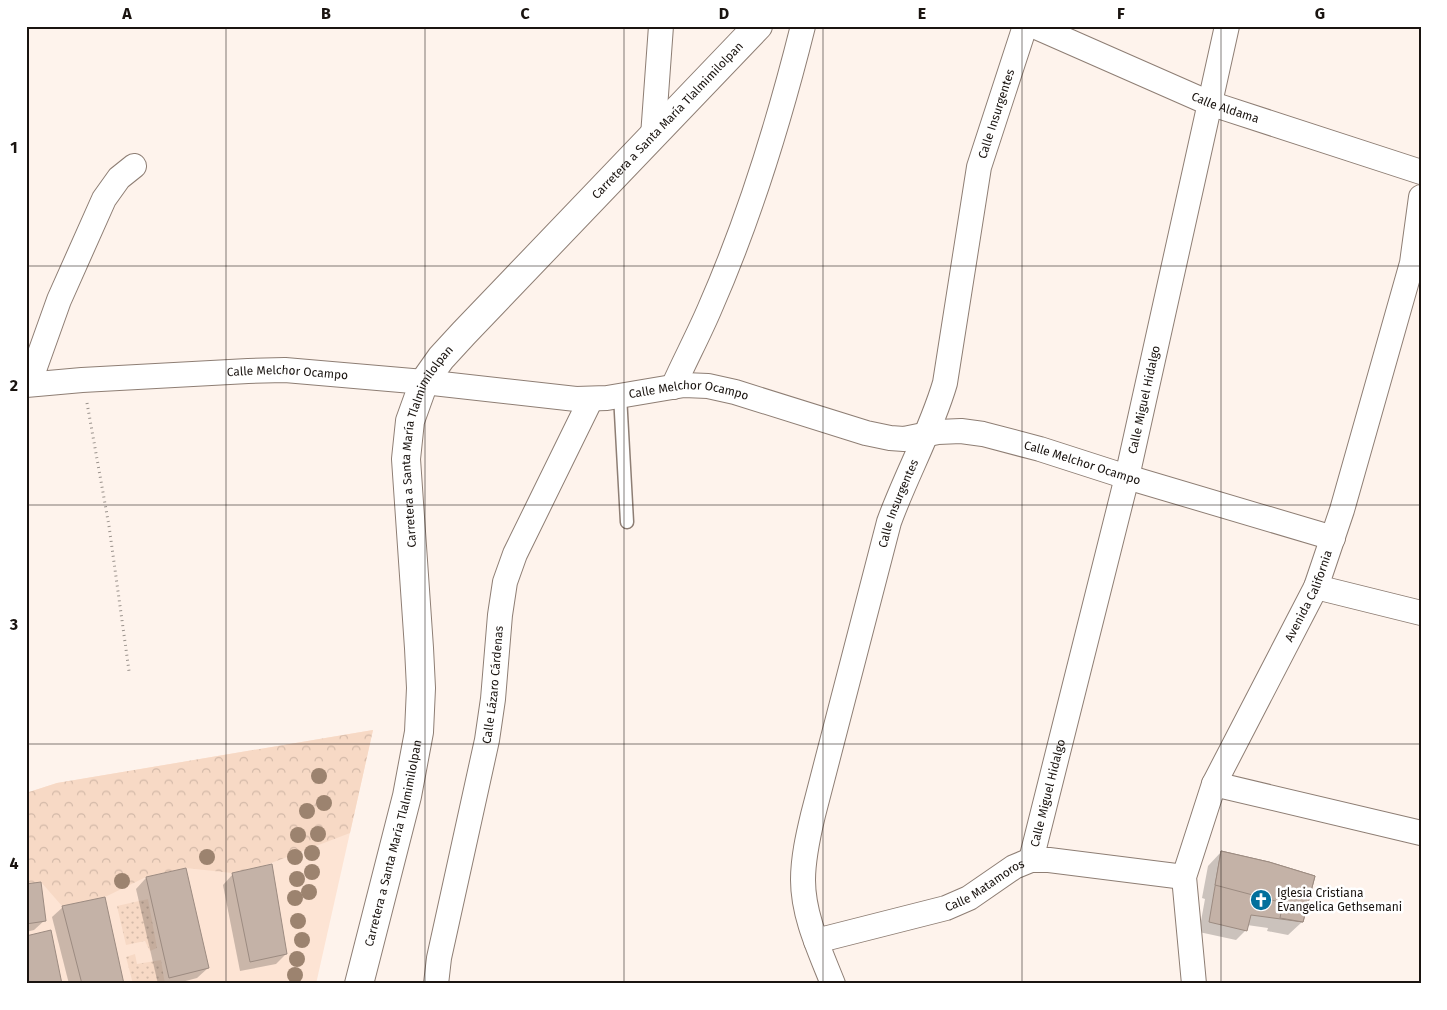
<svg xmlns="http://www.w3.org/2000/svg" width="1447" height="1010" viewBox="0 0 1447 1010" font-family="'Fira Sans',sans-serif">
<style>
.built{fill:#fde4d4}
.park{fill:url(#park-crowns)}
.garden{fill:url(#garden-dots)}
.shadow{fill:#0003}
.building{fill:#c4b2a7;stroke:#9c8b81}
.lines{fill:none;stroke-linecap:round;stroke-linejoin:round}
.service-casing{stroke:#8e7e74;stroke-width:15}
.minor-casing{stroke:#8e7e74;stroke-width:26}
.secondary-casing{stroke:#8e7e74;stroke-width:30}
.path{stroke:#9a928c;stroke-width:3;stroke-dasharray:1 4;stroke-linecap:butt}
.service{stroke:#fff;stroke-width:12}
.minor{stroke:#fff;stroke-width:24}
.secondary{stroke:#fff;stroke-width:28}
.tree{fill:#9c836f}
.grid{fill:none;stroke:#1a1410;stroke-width:1;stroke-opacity:0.55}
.labels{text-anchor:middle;stroke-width:5;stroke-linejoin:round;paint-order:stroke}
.street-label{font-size:12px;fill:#1a1410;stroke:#fff}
.poi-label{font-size:12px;fill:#1a1410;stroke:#fff;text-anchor:start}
.neatline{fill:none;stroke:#1a1410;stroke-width:2}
.grid-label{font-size:16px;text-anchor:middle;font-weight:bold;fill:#1a1410}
</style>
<defs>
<pattern id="park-crowns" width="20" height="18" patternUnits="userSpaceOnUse" patternTransform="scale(1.25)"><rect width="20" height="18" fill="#f7d9c5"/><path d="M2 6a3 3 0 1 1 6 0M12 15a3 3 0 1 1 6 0" fill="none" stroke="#d3b9a8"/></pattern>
<pattern id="garden-dots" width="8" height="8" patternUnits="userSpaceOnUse" patternTransform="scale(1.25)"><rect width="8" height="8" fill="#f7d9c5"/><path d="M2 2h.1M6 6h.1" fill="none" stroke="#d3b9a8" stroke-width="1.8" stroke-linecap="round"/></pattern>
</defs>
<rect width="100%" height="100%" fill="#fef3ec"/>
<path class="built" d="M373,730L316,984H26V793L57,783Z"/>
<path class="park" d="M373,730L350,833L266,865L232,873L186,868L146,877L105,897L62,906L41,882L26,884V793L57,783Z"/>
<g class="garden">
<path d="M148,899L157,948L150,951L145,941L126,945L117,906Z"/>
<path d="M135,954L137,964L161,960L165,984H133L126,957Z"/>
</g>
<g class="shadow">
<path d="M1221,852L1302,922L1288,935L1267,931L1268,928L1247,925L1246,930L1236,940L1199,932L1205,899L1202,898L1208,866Z"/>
<path d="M233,874L286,954L276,964L240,971L223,885Z"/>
<path d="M146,878L208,968L197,978L174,984H158L136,889Z"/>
<path d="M26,885L45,920L34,930L26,932Z"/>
<path d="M63,907L122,984H69L52,917Z"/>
</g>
<g class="building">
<path d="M1221,851L1269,862L1315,876L1303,922L1251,915L1247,931L1209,922Z"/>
<path d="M1221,851L1269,862L1315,876L1303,922L1280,918L1283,903L1215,885Z"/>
<path d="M272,864L287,954L250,962L232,873Z"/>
<path d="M186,868L209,968L169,978L146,877Z"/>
<path d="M41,882L46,921L26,924V884Z"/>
<path d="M105,897L124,984H82L62,906Z"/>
<path d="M51,930L62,984H26V936Z"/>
</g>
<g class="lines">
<g class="service-casing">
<path id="service" d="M620,395L627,522"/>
</g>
<g class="minor-casing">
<g id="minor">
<path id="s1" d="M1034,26L1209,103L1421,172"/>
<path d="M653,136L661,26"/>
<path d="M29,384L59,300L104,199L119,178L134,166"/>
<path id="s2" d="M26,385L82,380L248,371L285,370L424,382L576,399L607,398L684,385L708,386L735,392L866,433L890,438L904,439L938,432L961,431L983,434L1040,449L1127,477L1333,538"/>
<path d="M673,387C685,360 699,334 710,308C750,217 779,122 803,26"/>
<path d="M1316,587L1421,613"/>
<path d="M1214,784L1421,833"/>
<path id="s3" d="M1031,860L1127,477L1227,26"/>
<path id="s4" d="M816,941L946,908L969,898L1014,867L1031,860H1049L1184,877"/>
<path id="s5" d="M436,984L439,958L487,740L493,699L500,615L505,582L515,554L591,399"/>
<path id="s6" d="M833,984C820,951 803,916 803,880C803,858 808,836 813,815L889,522C906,475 931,431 945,383L979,167L1025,26"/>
<path id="s7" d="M1194,984L1184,877L1214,784L1316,587L1342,510L1412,263L1421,197"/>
</g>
</g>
<g class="secondary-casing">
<g id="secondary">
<path id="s8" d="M359,984L407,796L419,732L421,688L419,648L406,459L410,421L424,382L441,358L464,333L758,26"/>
</g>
</g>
<path class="path" d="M87,403L109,526L129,671"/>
<use href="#service" class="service"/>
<use href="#minor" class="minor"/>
<use href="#secondary" class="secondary"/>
</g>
<g class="tree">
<circle cx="319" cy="776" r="8"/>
<circle cx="324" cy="803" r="8"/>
<circle cx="307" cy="811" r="8"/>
<circle cx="318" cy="834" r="8"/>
<circle cx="298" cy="835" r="8"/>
<circle cx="312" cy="853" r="8"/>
<circle cx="207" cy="857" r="8"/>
<circle cx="295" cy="857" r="8"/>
<circle cx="312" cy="872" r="8"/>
<circle cx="297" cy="879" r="8"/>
<circle cx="122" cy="881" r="8"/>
<circle cx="309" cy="892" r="8"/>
<circle cx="295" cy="898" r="8"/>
<circle cx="298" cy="921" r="8"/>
<circle cx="302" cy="940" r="8"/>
<circle cx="297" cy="959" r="8"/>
<circle cx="295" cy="975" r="8"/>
</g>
<path class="grid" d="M226,26V984M425,26V984M624,26V984M823,26V984M1022,26V984M1221,26V984M26,266H1421M26,505H1421M26,744H1421"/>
<defs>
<g id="church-disc" transform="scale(1.125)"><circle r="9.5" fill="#02709c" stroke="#fff"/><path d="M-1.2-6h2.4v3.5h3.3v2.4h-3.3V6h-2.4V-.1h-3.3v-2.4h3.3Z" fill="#fff"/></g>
</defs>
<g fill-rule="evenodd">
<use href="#church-disc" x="1261" y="900"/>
</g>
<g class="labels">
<g class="street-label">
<text dy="4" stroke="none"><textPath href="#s1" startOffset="208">Calle Aldama</textPath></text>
<text dy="4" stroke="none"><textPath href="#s6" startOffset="902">Calle Insurgentes</textPath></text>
<text dy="4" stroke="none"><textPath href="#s8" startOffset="970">Carretera a Santa María Tlalmimilolpan</textPath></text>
<text dy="4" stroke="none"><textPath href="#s2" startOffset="262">Calle Melchor Ocampo</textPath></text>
<text dy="4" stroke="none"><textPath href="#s2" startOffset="666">Calle Melchor Ocampo</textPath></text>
<text dy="4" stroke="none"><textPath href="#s3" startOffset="474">Calle Miguel Hidalgo</textPath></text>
<text dy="4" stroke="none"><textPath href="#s8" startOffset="550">Carretera a Santa María Tlalmimilolpan</textPath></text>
<text dy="4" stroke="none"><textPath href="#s2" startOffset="1072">Calle Melchor Ocampo</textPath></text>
<text dy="4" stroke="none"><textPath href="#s6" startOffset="498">Calle Insurgentes</textPath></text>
<text dy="4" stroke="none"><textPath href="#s7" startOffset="416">Avenida California</textPath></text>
<text dy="4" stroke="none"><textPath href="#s5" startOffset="305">Calle Lázaro Cárdenas</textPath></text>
<text dy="4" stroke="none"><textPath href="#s3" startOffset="69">Calle Miguel Hidalgo</textPath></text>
<text dy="4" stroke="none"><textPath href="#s8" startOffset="145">Carretera a Santa María Tlalmimilolpan</textPath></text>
<text dy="4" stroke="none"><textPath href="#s4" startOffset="179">Calle Matamoros</textPath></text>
</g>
<g class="poi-label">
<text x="1277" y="897">Iglesia Cristiana<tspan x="1277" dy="14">Evangelica Gethsemani</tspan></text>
</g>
</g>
<rect width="1447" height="1010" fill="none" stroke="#ffffff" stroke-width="55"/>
<rect x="28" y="28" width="1392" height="954" class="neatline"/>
<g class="grid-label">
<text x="127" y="19">A</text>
<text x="326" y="19">B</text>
<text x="525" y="19">C</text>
<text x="724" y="19">D</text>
<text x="922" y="19">E</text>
<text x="1121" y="19">F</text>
<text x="1320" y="19">G</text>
<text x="14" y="153">1</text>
<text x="14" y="391">2</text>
<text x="14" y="630">3</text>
<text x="14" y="869">4</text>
</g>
</svg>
